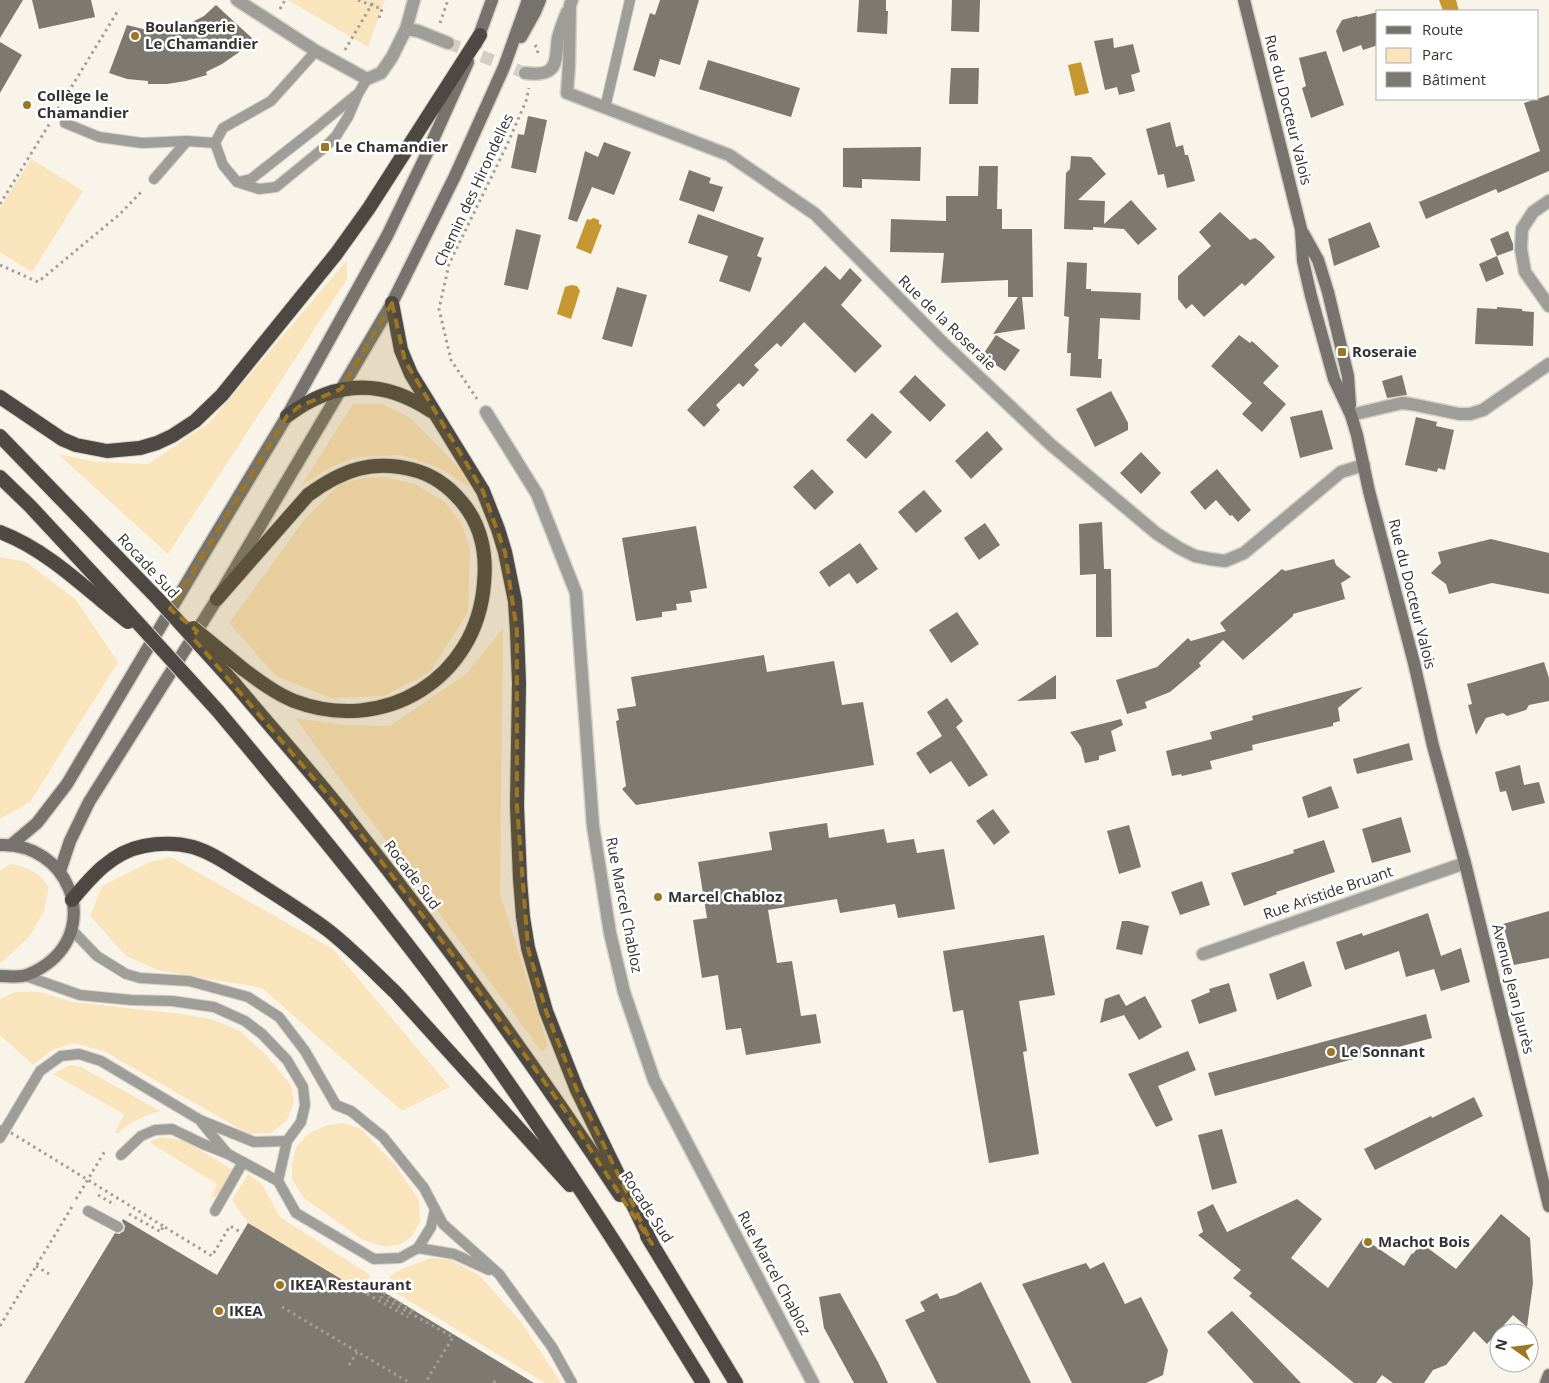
<svg xmlns="http://www.w3.org/2000/svg" width="1549" height="1383" viewBox="0 0 1549 1383" font-family="'Open Sans',sans-serif">
<style>
.green{fill:#fae4bb}
.water{fill:#c79832}
.building{fill:#7e7970}
.lines{fill:none;stroke-linecap:round;stroke-linejoin:round}
.minor-tunnel{stroke:#d2cdc5;stroke-width:12;stroke-dasharray:12 6;stroke-linecap:butt}
.service-casing{stroke:#d6d1c8;stroke-width:12}
.minor-casing{stroke:#d6d1c8;stroke-width:15}
.secondary-casing{stroke:#d6d1c8;stroke-width:15}
.trunk-casing{stroke:#d6d1c8;stroke-width:16}
.path{stroke:#a29f97;stroke-width:3;stroke-dasharray:2.5 4;stroke-linecap:butt}
.service{stroke:#9f9d98;stroke-width:10}
.minor{stroke:#9f9d98;stroke-width:12}
.secondary{stroke:#76736d;stroke-width:12}
.trunk{stroke:#4d4942;stroke-width:14}
.trunk-bridge-casing{stroke:#d6d1c8;stroke-width:16;stroke-linecap:butt}
.path-bridge{stroke:#a29f97;stroke-width:3;stroke-dasharray:2.5 4;stroke-linecap:butt}
.trunk-bridge{stroke:#4d4942;stroke-width:14}
.marked{fill:#9d7723;fill-opacity:0.2;stroke:#9d7723;stroke-width:4;stroke-dasharray:10 6;stroke-linejoin:round}
.poi-dot{fill:#9d7723;stroke:#fff;stroke-width:2}
.labels{text-anchor:middle;stroke-width:5;stroke-linejoin:round;paint-order:stroke}
.poi-label{font-size:15px;font-weight:bold;fill:#35332f;stroke:#fff;text-anchor:start}
.street-label{font-size:15px;fill:#35332f;stroke:#fff}
</style>
<rect width="100%" height="100%" fill="#f9f4ea"/>
<g class="green">
<path d="M288,0H385L368,47Z"/>
<path d="M31,159L83,191L32,272L0,252V208Z"/>
<path d="M347,260V279L168,554L58,454L96,462L148,464L209,423Z"/>
<path d="M353,404H382L411,418L461,470L470,488L442,469L402,455L357,457L329,468L301,486Z"/>
<path d="M384,477L415,484L445,502L461,523L470,549L468,612L430,672L384,696L331,698L276,676L229,623L305,519L339,485L362,478Z"/>
<path d="M0,557L26,562L76,600L118,662L30,802L0,819Z"/>
<path d="M503,628L500,894L548,1046L542,1052L295,718L345,725L390,726L466,674Z"/>
<path d="M171,857L334,950L450,1087L402,1111L262,988L158,970L126,956L90,916L102,886L150,862Z"/>
<path d="M10,864C26,866 41,873 49,888L44,911L30,936L1,963L0,962V871Z"/>
<path d="M15,992H41L73,1002L182,1014L210,1019L239,1030L266,1055L291,1085L294,1102L287,1120L271,1133L249,1134L104,1051L74,1043L52,1050L33,1065L0,1035V999Z"/>
<path d="M70,1065L81,1067L160,1111C144,1116 130,1121 119,1133L115,1132L124,1114L53,1074Z"/>
<path d="M343,1123L361,1129L396,1166L419,1200L420,1222L412,1236L401,1244L386,1247L363,1240L304,1198L292,1179V1164L296,1148L308,1134L327,1125Z"/>
<path d="M162,1137L185,1141L233,1170L217,1197H211L217,1184L149,1142Z"/>
<path d="M248,1174L262,1184L280,1217L370,1275L362,1291L248,1223L232,1200Z"/>
<path d="M431,1258L451,1260L480,1276L521,1322L561,1383H545L388,1288L390,1276L400,1270Z"/>
</g>
<g class="water">
<path d="M1439,0H1456L1459,11H1443Z"/>
<path d="M1081,62L1089,93L1075,96L1068,65Z"/>
<path d="M593,218L599,220V224L602,225L591,254L576,248L587,219L590,220Z"/>
<path d="M571,285L577,286L580,291L571,319L557,314L565,287Z"/>
</g>
<g class="building">
<path d="M0,0H23L0,38Z"/>
<path d="M32,0H91L95,17L39,29Z"/>
<path d="M660,0H699L680,65L660,59L655,77L633,70L650,13L655,15Z"/>
<path d="M859,0H886V11H888L887,34L857,32Z"/>
<path d="M952,0H980L979,32L951,31Z"/>
<path d="M216,5L253,39L238,53L222,64L206,72L207,75L186,81L167,84H148V81L127,79L109,73L127,25L151,31L165,30L170,27L179,28L190,23L204,16Z"/>
<path d="M1378,12V45L1363,50L1361,45L1343,52L1336,31L1342,20L1357,16L1358,17Z"/>
<path d="M1113,38L1114,48L1133,44L1140,72L1131,75L1135,91L1119,95L1117,87L1105,90L1094,41Z"/>
<path d="M0,42L22,55L0,93Z"/>
<path d="M1326,51L1344,105L1311,118L1302,88L1306,86L1299,58Z"/>
<path d="M708,60L800,88L791,117L699,89Z"/>
<path d="M951,68H979L978,104H949Z"/>
<path d="M1549,95V171L1498,193L1496,189L1426,219L1419,202L1540,151L1524,103Z"/>
<path d="M528,116L547,120L536,173L511,168L518,134L524,135Z"/>
<path d="M1170,122L1176,147L1183,145L1185,155H1188L1195,181L1167,188L1164,174L1158,175L1146,129Z"/>
<path d="M604,142L631,152L614,195L592,187L577,222L568,219L585,151L598,157Z"/>
<path d="M921,147L920,181L862,179V188L843,187V148Z"/>
<path d="M1071,156L1091,157L1106,174L1078,200L1105,201L1104,224L1131,200L1157,229L1138,245L1124,229L1093,227V230L1064,229L1066,173L1070,169Z"/>
<path d="M979,166H998L997,209H1002V229H1032L1033,297H1022L1025,329L993,334L1018,297H1008V280L941,283L944,253L890,252L891,219L946,221V196H978Z"/>
<path d="M689,170L711,178L709,183L723,187L714,212L679,200Z"/>
<path d="M1220,212L1250,240L1255,238L1262,243L1275,257L1245,286L1242,283L1204,317L1192,304L1186,309L1178,299V276L1211,246L1199,232Z"/>
<path d="M698,214L764,238L757,256L762,258L750,292L719,281L728,256L688,243Z"/>
<path d="M1370,222L1380,247L1334,266L1328,239Z"/>
<path d="M516,229L541,235L528,290L504,285Z"/>
<path d="M1508,231L1513,244V250L1497,256L1504,274L1486,282L1479,264L1497,256L1490,239Z"/>
<path d="M1067,262L1087,263L1086,289H1091V291L1141,293L1140,320L1100,318L1098,359H1102L1101,378L1070,376L1071,353H1067L1069,317L1064,316Z"/>
<path d="M825,266L840,280L850,268L862,280L841,305L882,346L855,373L804,322L781,347L777,343L754,365L759,370L743,387L739,383L716,405L720,410L704,427L687,410Z"/>
<path d="M617,287L647,295L632,347L602,339Z"/>
<path d="M1497,307L1522,309V311L1534,312L1533,346L1475,344L1477,308L1497,309Z"/>
<path d="M996,335L1020,350L1005,371L982,356Z"/>
<path d="M1239,335L1250,343L1252,341L1279,366L1263,383L1286,404L1262,432L1242,414L1252,403L1211,366Z"/>
<path d="M915,375L946,405L930,422L899,392Z"/>
<path d="M1402,375L1407,395L1387,398L1382,381Z"/>
<path d="M1111,391L1128,423V430L1095,447L1076,409Z"/>
<path d="M1322,410L1333,449L1300,458L1290,417Z"/>
<path d="M872,413L892,432L866,459L846,440Z"/>
<path d="M1416,417L1437,422L1436,426L1454,430L1445,470L1438,468L1437,472L1405,465Z"/>
<path d="M987,431L1003,449L971,479L955,461Z"/>
<path d="M1141,452L1161,473L1141,494L1120,473Z"/>
<path d="M812,469L834,492L815,510L793,487Z"/>
<path d="M1217,469L1251,510L1238,522L1232,515L1230,516L1216,500L1205,510L1190,492Z"/>
<path d="M924,490L942,511L916,533L898,512Z"/>
<path d="M1102,522L1104,569H1111L1112,637H1096V574L1080,575L1079,524Z"/>
<path d="M985,523L1000,545L979,560L964,538Z"/>
<path d="M696,526L707,588L690,591L692,602L676,604L677,610L662,612V617L636,621L622,538Z"/>
<path d="M1491,539L1549,553V594L1492,583L1449,594L1446,584L1431,573L1441,563L1438,552Z"/>
<path d="M860,543L878,569L857,584L849,573L829,587L819,572Z"/>
<path d="M1334,559L1336,565L1351,577L1341,583L1345,599L1293,614V616L1243,660L1223,640L1199,663L1201,666L1170,692L1145,702L1147,708L1127,714L1116,680L1157,667L1188,638L1191,641L1226,631L1220,623L1282,569L1285,571Z"/>
<path d="M957,612L979,644L951,663L929,630Z"/>
<path d="M764,655L767,672L834,661L842,705L863,702L874,765L636,805L622,789L626,786L616,721L619,720L617,709L636,706L631,677Z"/>
<path d="M1544,662L1549,678V701L1529,705L1526,710L1507,716L1503,713L1486,718L1476,735L1468,705L1472,704L1467,684Z"/>
<path d="M1056,675V699L1017,701Z"/>
<path d="M1363,687L1338,708L1340,721L1333,723V726L1252,745L1253,750L1210,761L1212,769L1182,776L1181,774L1172,776L1166,751L1212,739L1210,732L1253,720L1252,716Z"/>
<path d="M947,698L963,721L956,727L988,775L969,787L951,761L930,774L916,753L942,736L927,712Z"/>
<path d="M1121,719L1123,725L1111,731L1116,751L1099,756V760L1085,763L1081,747L1070,732Z"/>
<path d="M1409,743L1413,760L1357,774L1353,759Z"/>
<path d="M1520,765L1524,785L1539,782L1545,803L1512,811L1506,791L1500,792L1495,772Z"/>
<path d="M1331,786L1339,808L1308,818L1302,797Z"/>
<path d="M993,809L1010,832L994,845L976,821Z"/>
<path d="M1401,817L1411,852L1372,863L1362,829Z"/>
<path d="M827,823L829,838L884,829L887,843L914,839L917,853L944,849L955,909L898,918L895,904L840,913L837,899L768,910L777,963L792,961L801,1016L816,1014L821,1043L746,1055L741,1028L726,1030L718,975L702,978L693,920L707,918L698,862L772,850L769,832Z"/>
<path d="M1129,825L1141,867L1119,874L1107,831Z"/>
<path d="M1324,840L1335,872L1276,892L1277,894L1244,906L1231,873L1294,853L1293,850Z"/>
<path d="M1202,881L1210,905L1180,915L1171,892Z"/>
<path d="M1549,911V958L1514,965L1503,924Z"/>
<path d="M1428,913L1441,956L1461,948L1470,982L1441,991L1434,969L1406,977L1399,951L1345,970L1336,942L1362,933L1363,936Z"/>
<path d="M1122,921H1129L1149,926L1142,955L1116,949Z"/>
<path d="M1044,935L1055,995L1019,1001L1027,1051L1023,1052L1039,1154L989,1163L963,1010L953,1012L943,951Z"/>
<path d="M1304,961L1312,986L1277,1000L1269,974Z"/>
<path d="M1229,983L1237,1011L1199,1024L1191,1000L1210,992L1209,989Z"/>
<path d="M1119,994L1126,1006L1145,996L1162,1027L1139,1040L1124,1015L1100,1023L1105,999Z"/>
<path d="M1426,1014L1432,1038L1215,1096L1208,1073Z"/>
<path d="M1188,1051L1196,1070L1158,1086L1173,1120L1156,1127L1128,1074Z"/>
<path d="M1474,1097L1483,1116L1375,1170L1364,1149L1431,1116L1432,1118Z"/>
<path d="M1222,1129L1237,1183L1212,1190L1198,1135Z"/>
<path d="M1297,1199L1322,1219L1291,1258L1328,1288L1363,1238L1404,1266L1412,1253L1413,1254L1421,1243L1456,1269L1501,1214L1530,1238L1533,1283L1527,1327L1513,1315L1487,1344L1474,1331L1446,1365L1433,1370L1424,1383H1393L1382,1375L1376,1383H1354L1249,1296L1252,1293L1233,1278L1241,1270L1198,1235L1203,1232L1197,1212L1213,1204L1227,1232Z"/>
<path d="M123,1219L217,1275L248,1223L366,1294L372,1285L534,1383H24L115,1233L119,1234L124,1231L125,1226L122,1221Z"/>
<path d="M1104,1262L1125,1304L1141,1297L1168,1350L1163,1375L1146,1383H1072L1022,1284L1086,1263L1090,1269Z"/>
<path d="M981,1282L1031,1383H937L905,1320L925,1311L920,1302L937,1293L940,1299L955,1295Z"/>
<path d="M840,1293L878,1362L888,1383H854L824,1328L819,1297Z"/>
<path d="M1232,1311L1301,1383H1254L1207,1332Z"/>
</g>
<g class="lines">
<path class="minor-tunnel" d="M448,43L525,73"/>
<g class="service-casing">
<g id="service">
<path d="M316,51L271,101L223,128L215,143L223,165L237,182L259,189L276,187L325,147L336,136L348,117L358,94L367,79"/>
<path d="M605,108L630,0"/>
<path d="M65,123L99,137L142,143L187,141L215,143"/>
<path d="M154,179L187,141"/>
<path d="M238,182L251,179L316,128L356,95"/>
<path d="M23,975L80,995L131,1000L172,1001L214,1007L245,1021L262,1034L287,1060L303,1087L305,1105L301,1122L287,1141L278,1181L296,1213L374,1259L400,1258L418,1248L431,1227L435,1209L424,1188L383,1137L351,1111L336,1105L305,1051L279,1017L248,997L189,981L140,978L126,974L97,956L71,929"/>
<path d="M202,1123L226,1152"/>
<path d="M0,1138L40,1071L61,1056L79,1054L101,1061L200,1120L254,1142L287,1141"/>
<path d="M121,1155L141,1136L155,1130L172,1129L203,1144L228,1154L278,1181"/>
<path d="M435,1209L443,1224L499,1274L552,1347L572,1383"/>
<path d="M88,1211L118,1227"/>
<path d="M215,1211L243,1162"/>
<path d="M418,1248L454,1254L489,1270"/>
</g>
</g>
<g class="minor-casing">
<g id="minor">
<path d="M237,0L316,51L367,79L381,73L392,57L406,29L414,0"/>
<path d="M572,0L570,5L569,65L567,93L729,155L815,214L943,343L1050,444L1156,533L1179,548L1195,556L1210,559L1225,561L1244,553L1341,472L1364,465"/>
<path d="M406,29L418,31L448,43"/>
<path d="M525,73C533,74 545,75 551,69C558,62 556,47 558,38C560,29 564,20 567,12"/>
<path d="M1549,201L1533,212L1522,229L1521,249L1525,272L1549,306"/>
<path d="M486,412L537,494L576,593L593,826L610,933L624,992L654,1080L813,1383"/>
<path d="M1351,415L1402,403L1411,404L1459,414H1470L1483,410L1549,364"/>
<path d="M1203,954L1465,863"/>
</g>
</g>
<g class="secondary-casing">
<g id="secondary">
<path d="M1244,0L1301,229L1303,261L1311,296L1334,379L1351,415L1357,435L1369,491L1414,663L1433,746L1465,863L1549,1206"/>
<path d="M521,37L535,12L540,0"/>
<path d="M476,44L492,0"/>
<path d="M1303,233L1318,260L1328,292L1348,376L1350,405"/>
<path d="M0,845C67,842 101,924 47,964C40,969 31,974 23,976C16,977 7,976 0,976"/>
<path d="M11,845L37,823L67,784L202,557L287,416L387,236L427,153L468,62"/>
<path d="M60,871L70,841L89,802L217,599L392,303L455,176L504,67L528,0"/>
<path d="M1546,1383L1549,1375"/>
</g>
</g>
<g class="trunk-casing">
<g id="trunk">
<path d="M392,303L401,350L411,374L483,491L498,529L505,552L515,601L517,631L519,683L517,806L520,879L523,917L528,948L546,1011L577,1090L652,1244"/>
<path d="M0,397L62,439L76,445L107,451L140,448L157,443L172,436L195,421L222,395L336,254L369,208L480,35"/>
<path d="M287,416C334,380 382,378 431,411"/>
<path d="M0,436L158,599"/>
<path d="M0,477L30,506L108,590"/>
<path d="M0,532C39,547 70,574 102,601"/>
<path d="M217,599L308,495C342,470 372,459 414,470C433,475 449,487 461,501C481,524 487,554 484,583C477,679 384,735 294,701C275,693 259,681 243,669"/>
<path d="M234,683C273,730 315,776 353,825C447,944 536,1068 620,1195"/>
<path d="M218,711C290,797 362,884 430,974C528,1105 617,1243 703,1383"/>
<path d="M72,900C91,877 112,852 144,846C160,843 177,843 193,847C213,853 232,867 250,878C276,895 304,912 329,931C353,950 374,972 396,993L570,1185"/>
<path d="M647,1236L736,1383"/>
</g>
</g>
<g class="path">
<path d="M358,0L382,9L379,18"/>
<path d="M280,9L285,0"/>
<path d="M440,23L448,0"/>
<path d="M535,45L538,49L537,57"/>
<path d="M345,50L372,4V0"/>
<path d="M58,109L119,9"/>
<path d="M0,204L50,123"/>
<path d="M0,265L38,282L120,214L143,190"/>
<path d="M477,399L451,360L439,309L449,264L507,145L526,101L529,88"/>
<path d="M98,1195L115,1205"/>
<path d="M76,1199L105,1151"/>
<path d="M129,1214L161,1232L163,1226L212,1256L230,1226L242,1233"/>
<path d="M36,1266L49,1274"/>
<path d="M367,1294L408,1317"/>
<path d="M282,1307L410,1383"/>
<path d="M413,1311L383,1293L381,1297L453,1337L425,1383"/>
<path d="M0,1326L73,1205"/>
<path d="M349,1365L357,1352"/>
<path d="M494,1383L496,1378"/>
</g>
<use href="#service" class="service"/>
<use href="#minor" class="minor"/>
<use href="#secondary" class="secondary"/>
<use href="#trunk" class="trunk"/>
<g class="trunk-bridge-casing">
<g id="trunk-bridge">
<path d="M108,590L218,711"/>
<path d="M158,599L234,683"/>
<path d="M102,601L128,622"/>
<path d="M193,628L243,669"/>
</g>
</g>
<path class="path-bridge" d="M0,1126L163,1226"/>
<use href="#trunk-bridge" class="trunk-bridge"/>
</g>
<path class="marked" d="M392,303L405,361L483,491L505,552L517,631V806L528,948L546,1011L577,1090L652,1244L564,1109L454,957L352,823L193,638L197,631L170,609L287,416L300,406L341,389Z"/>
<g class="poi-dot">
<circle cx="135" cy="36" r="5"/>
<circle cx="27" cy="105" r="5"/>
<rect x="320" y="142" width="10" height="10" rx="2.5"/>
<rect x="1337" y="347" width="10" height="10" rx="2.5"/>
<circle cx="658" cy="897" r="5"/>
<circle cx="1331" cy="1052" r="5"/>
<circle cx="1368" cy="1242" r="5"/>
<circle cx="280" cy="1285" r="5"/>
<circle cx="219" cy="1311" r="5"/>
</g>
<g class="labels">
<g class="poi-label">
<text x="145" y="32">Boulangerie<tspan x="145" dy="17">Le Chamandier</tspan></text>
<text x="37" y="101">Collège le<tspan x="37" dy="17">Chamandier</tspan></text>
<text x="335" y="152">Le Chamandier</text>
<text x="1352" y="357">Roseraie</text>
<text x="668" y="902">Marcel Chabloz</text>
<text x="1341" y="1057">Le Sonnant</text>
<text x="1378" y="1247">Machot Bois</text>
<text x="290" y="1290">IKEA Restaurant</text>
<text x="229" y="1316">IKEA</text>
</g>
<g class="street-label">
<text transform="translate(1288 110) rotate(76)" y="5">Rue du Docteur Valois</text>
<text transform="translate(474 190) rotate(-65)" y="5">Chemin des Hirondelles</text>
<text transform="translate(947 323) rotate(44)" y="5">Rue de la Roseraie</text>
<text transform="translate(148 566) rotate(47)" y="5">Rocade Sud</text>
<text transform="translate(1412 594) rotate(76)" y="5">Rue du Docteur Valois</text>
<text transform="translate(412 875) rotate(53)" y="5">Rocade Sud</text>
<text transform="translate(1328 893) rotate(-19)" y="5">Rue Aristide Bruant</text>
<text transform="translate(624 905) rotate(79)" y="5">Rue Marcel Chabloz</text>
<text transform="translate(1513 989) rotate(76)" y="5">Avenue Jean Jaurès</text>
<text transform="translate(647 1207) rotate(57)" y="5">Rocade Sud</text>
<text transform="translate(774 1273) rotate(62)" y="5">Rue Marcel Chabloz</text>
</g>
</g>
<rect x="1376" y="10" width="162" height="90" fill="#ffffff" stroke="#aeadac"/>
<rect x="1386" y="26" width="25" height="8" fill="#76736d" stroke="#aeadac"/>
<text x="1422" y="35" font-size="15" fill="#35332f">Route</text>
<rect x="1386" y="48" width="25" height="15" fill="#fae4bb" stroke="#aeadac"/>
<text x="1422" y="60" font-size="15" fill="#35332f">Parc</text>
<rect x="1386" y="72" width="25" height="15" fill="#7e7970" stroke="#aeadac"/>
<text x="1422" y="85" font-size="15" fill="#35332f">Bâtiment</text>
<g transform="translate(1514 1348) rotate(284)"><circle r="24" fill="#ffffff" stroke="#aeadac"/>
<path d="M0-4L9 19L0 12L-9 19Z" fill="#9d7723"/>
<text y="-8" font-size="14" font-weight="bold" text-anchor="middle" fill="#35332f">N</text>
</g>
</svg>
